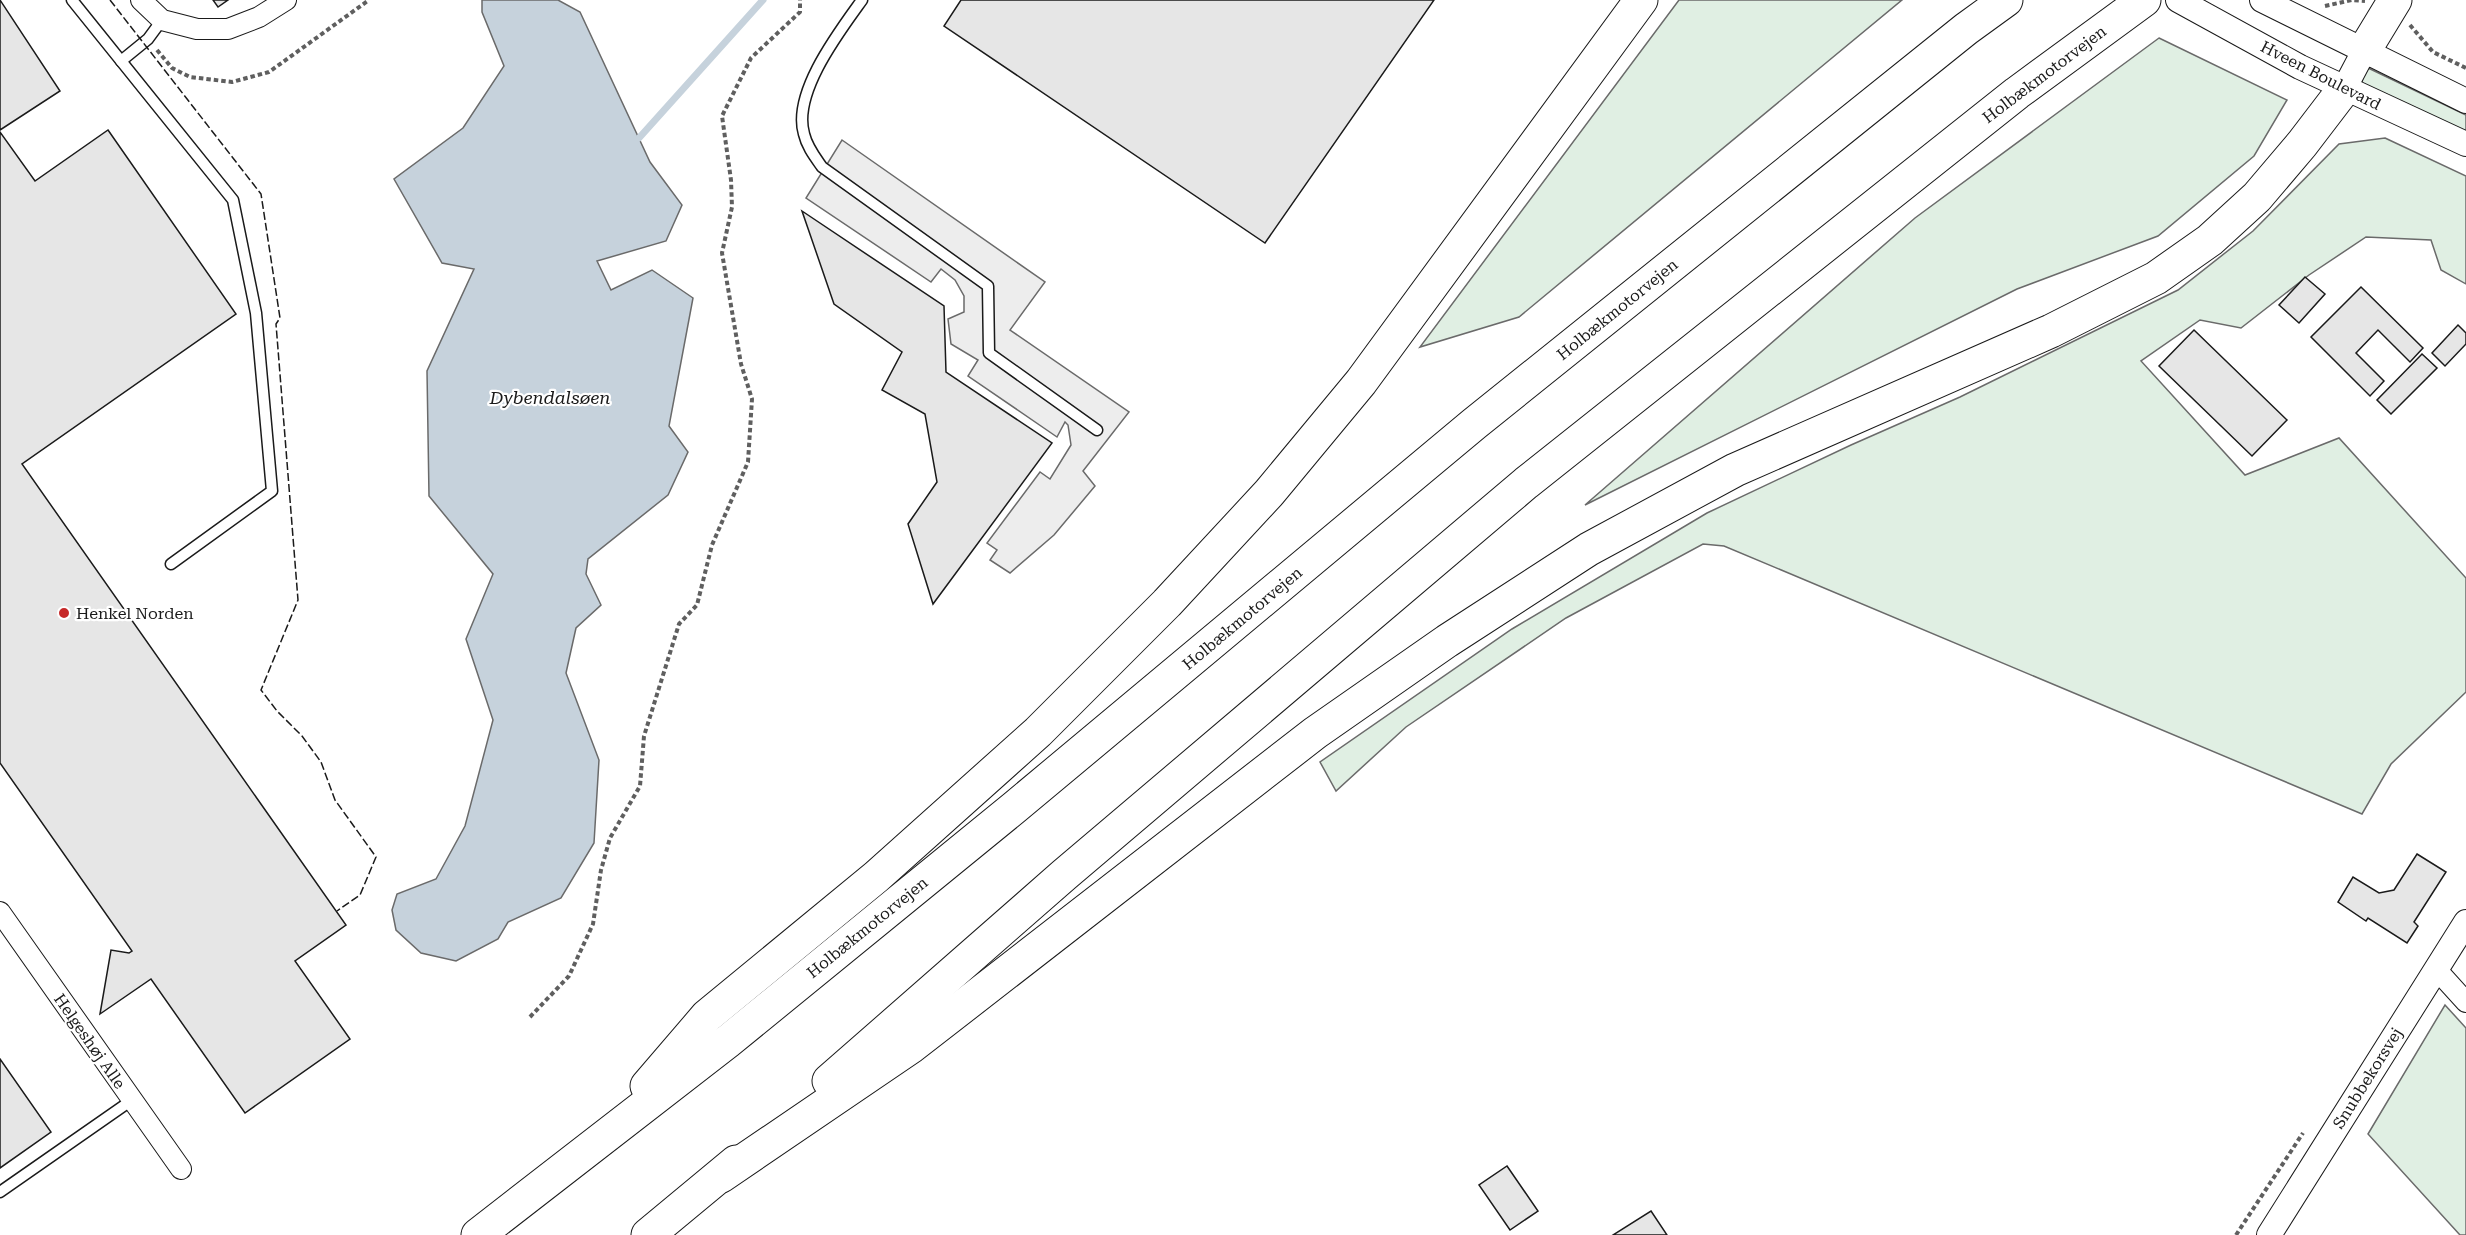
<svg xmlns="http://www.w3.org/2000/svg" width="2466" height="1235" viewBox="0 0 2466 1235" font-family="'Roboto Serif',serif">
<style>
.green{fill:#e0efe3;stroke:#6a6a6a;stroke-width:1.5}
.parking{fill:#ededed;stroke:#6a6a6a;stroke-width:1.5}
.water{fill:#c6d2dc;stroke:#6a6a6a;stroke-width:1.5}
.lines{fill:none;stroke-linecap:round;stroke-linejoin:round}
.stream{stroke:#c6d2dc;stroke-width:7}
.building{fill:#e6e6e6;stroke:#1a1a1a;stroke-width:1.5}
.service-casing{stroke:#1a1a1a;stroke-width:13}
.minor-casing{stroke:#1a1a1a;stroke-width:22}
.tertiary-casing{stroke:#1a1a1a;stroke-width:26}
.motorway-casing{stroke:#1a1a1a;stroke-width:35}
.path{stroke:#5f5f5f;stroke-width:4;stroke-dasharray:4.5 3;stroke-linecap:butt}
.service{stroke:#fff;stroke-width:10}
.minor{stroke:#fff;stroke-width:20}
.tertiary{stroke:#fff;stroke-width:24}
.motorway{stroke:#fff;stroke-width:33}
.fence{stroke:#1a1a1a;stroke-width:1.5;stroke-dasharray:8 3;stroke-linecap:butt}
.poi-dot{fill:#c62828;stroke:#fff;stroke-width:2}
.labels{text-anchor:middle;stroke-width:4.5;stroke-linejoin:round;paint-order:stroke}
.street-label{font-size:16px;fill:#1a1a1a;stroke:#fff}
.poi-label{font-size:16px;fill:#1a1a1a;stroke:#fff;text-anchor:start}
.water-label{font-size:18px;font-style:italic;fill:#1a1a1a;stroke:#fff}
</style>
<rect width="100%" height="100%" fill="#fff"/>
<g class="green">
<path d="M1679,0H1902L1519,317L1420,347Z"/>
<path d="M2159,38L2287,100L2254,156L2158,236L2017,289L1585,505L1915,218Z"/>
<path d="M2364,66L2466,115V133L2362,84Z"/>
<path d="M2385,138L2466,176V284L2441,270L2431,240L2366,237L2309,275L2241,328L2200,320L2141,361L2245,475L2339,438L2466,578V692L2391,764L2362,814L1724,546L1703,544L1566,618L1406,727L1336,791L1320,762L1512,629L1707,513L1851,445L1960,397L2178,290L2253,231L2339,144Z"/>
<path d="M2445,1005L2466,1028V1235H2460L2368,1134Z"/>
</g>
<path class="parking" d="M842,140L1045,282L1010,330L1129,412L1083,471L1095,486L1054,535L1010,573L990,560L997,550L987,543L1040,472L1050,479L1071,445L1068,425L1065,422L1057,437L968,376L978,360L951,344L948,319L964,312V296L955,280L941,269L931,282L806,198Z"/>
<path class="water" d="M482,0H558L580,12L650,162L682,205L666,241L597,261L611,290L652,270L693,298L669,426L688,452L668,495L588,559L586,574L601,605L576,628L566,673L599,760L594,843L561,898L508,922L498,939L456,961L421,953L396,930L392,910L397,894L436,879L465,826L493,720L466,639L493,574L429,496L427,371L474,269L442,263L394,179L463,128L504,66L482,12Z"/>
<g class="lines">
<path class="stream" d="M639,138L763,0"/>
</g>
<g class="building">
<path d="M0,0L60,91L0,130Z"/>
<path d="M213,0H228L218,7Z"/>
<path d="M961,0H1434L1265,243L944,26Z"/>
<path d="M108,130L236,314L22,464L346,925L295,961L350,1039L245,1113L151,979L100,1014L111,950L129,953L132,951L0,763V132L35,181Z"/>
<path d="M802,211L944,306L946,372L1052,443L933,604L908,524L937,482L925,414L882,390L902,352L834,304Z"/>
<path d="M2305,277L2325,294L2299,323L2279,305Z"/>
<path d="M2361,287L2423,348L2410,362L2378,330L2356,353L2384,381L2370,396L2311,337Z"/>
<path d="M2458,325L2466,333V344L2445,366L2432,353Z"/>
<path d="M2194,330L2287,420L2252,456L2159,366Z"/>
<path d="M2422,354L2437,368L2391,414L2377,400Z"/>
<path d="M2417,854L2446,872L2414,922L2418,926L2407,943L2368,918L2366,921L2338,902L2353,877L2379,893L2394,890Z"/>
<path d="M0,1059L51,1132L0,1168Z"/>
<path d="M1507,1166L1538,1211L1510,1230L1479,1185Z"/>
<path d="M1651,1211L1667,1235H1613Z"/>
</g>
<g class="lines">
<g class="service-casing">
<g id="service">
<path d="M72,0L233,200L256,313L272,491L171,564"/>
<path d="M862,0C839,32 792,93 804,134C807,147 815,157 822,167L988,286L989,353L1097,430"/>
<path d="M121,61L148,39L162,20"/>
<path d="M0,1192L132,1100"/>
</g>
</g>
<g class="minor-casing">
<g id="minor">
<path d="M141,0L162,20L197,29H228L259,17L286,0"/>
<path d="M0,912L181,1169"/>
<path d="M2436,969L2466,1002"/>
</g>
</g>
<g class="tertiary-casing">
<g id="tertiary">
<path d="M2178,0L2300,67L2466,144"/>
<path d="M2262,0L2466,101"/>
<path d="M2344,89L2364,51"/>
<path d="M2269,1235L2466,922"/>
</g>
</g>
<g class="motorway-casing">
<g id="motorway">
<path d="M2364,51L2395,0"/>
<path d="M829,1081L1064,875L1526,483L2017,93L2144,0"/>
<path d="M647,1086L707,1016L876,877L1038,732L1167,603L1269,493L1361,382L1641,0"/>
<path d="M721,1176L912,1046L1315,733L1447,641L1589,549L1735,470L2051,331L2156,278L2210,240L2257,197L2302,144L2344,89"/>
<path d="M478,1235L727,1042L1015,807L1474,424L1966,29L2006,0"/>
<path d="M648,1235L736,1162"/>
</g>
</g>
<g class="path">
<path d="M2325,6L2352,0L2365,1"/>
<path d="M2410,25L2433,52L2466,68"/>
<path d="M157,50L172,68L190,77L232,82L269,72L369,0"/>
<path d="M530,1017L569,976L593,924L601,870L610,838L640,786L644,736L679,624L697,605L712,545L748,462L752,399L741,364L722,253L732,207L731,180L722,116L751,58L800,12V0"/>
<path d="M2236,1235L2303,1133"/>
</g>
<use href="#service" class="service"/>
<use href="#minor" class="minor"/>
<use href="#tertiary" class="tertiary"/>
<use href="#motorway" class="motorway"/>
<path class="fence" d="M110,0L261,194L280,318L276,324L298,600L261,690L277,711L302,736L321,762L335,800L376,857L360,895L337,911"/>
</g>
<circle class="poi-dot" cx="64" cy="613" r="6"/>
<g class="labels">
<g class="street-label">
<text transform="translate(2044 74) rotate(-37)" y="6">Holbækmotorvejen</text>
<text transform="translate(2321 75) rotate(27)" y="6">Hveen Boulevard</text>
<text transform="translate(1617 309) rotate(-39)" y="6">Holbækmotorvejen</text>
<text transform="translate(1242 618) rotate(-40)" y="6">Holbækmotorvejen</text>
<text transform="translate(867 927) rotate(-39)" y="6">Holbækmotorvejen</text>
<text transform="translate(90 1041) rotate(55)" y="6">Helgeshøj Alle</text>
<text transform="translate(2367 1078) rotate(-58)" y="6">Snubbekorsvej</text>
</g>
<g class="poi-label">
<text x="76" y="619">Henkel Norden</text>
</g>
<g class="water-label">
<text x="550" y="404">Dybendalsøen</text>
</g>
</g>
</svg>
